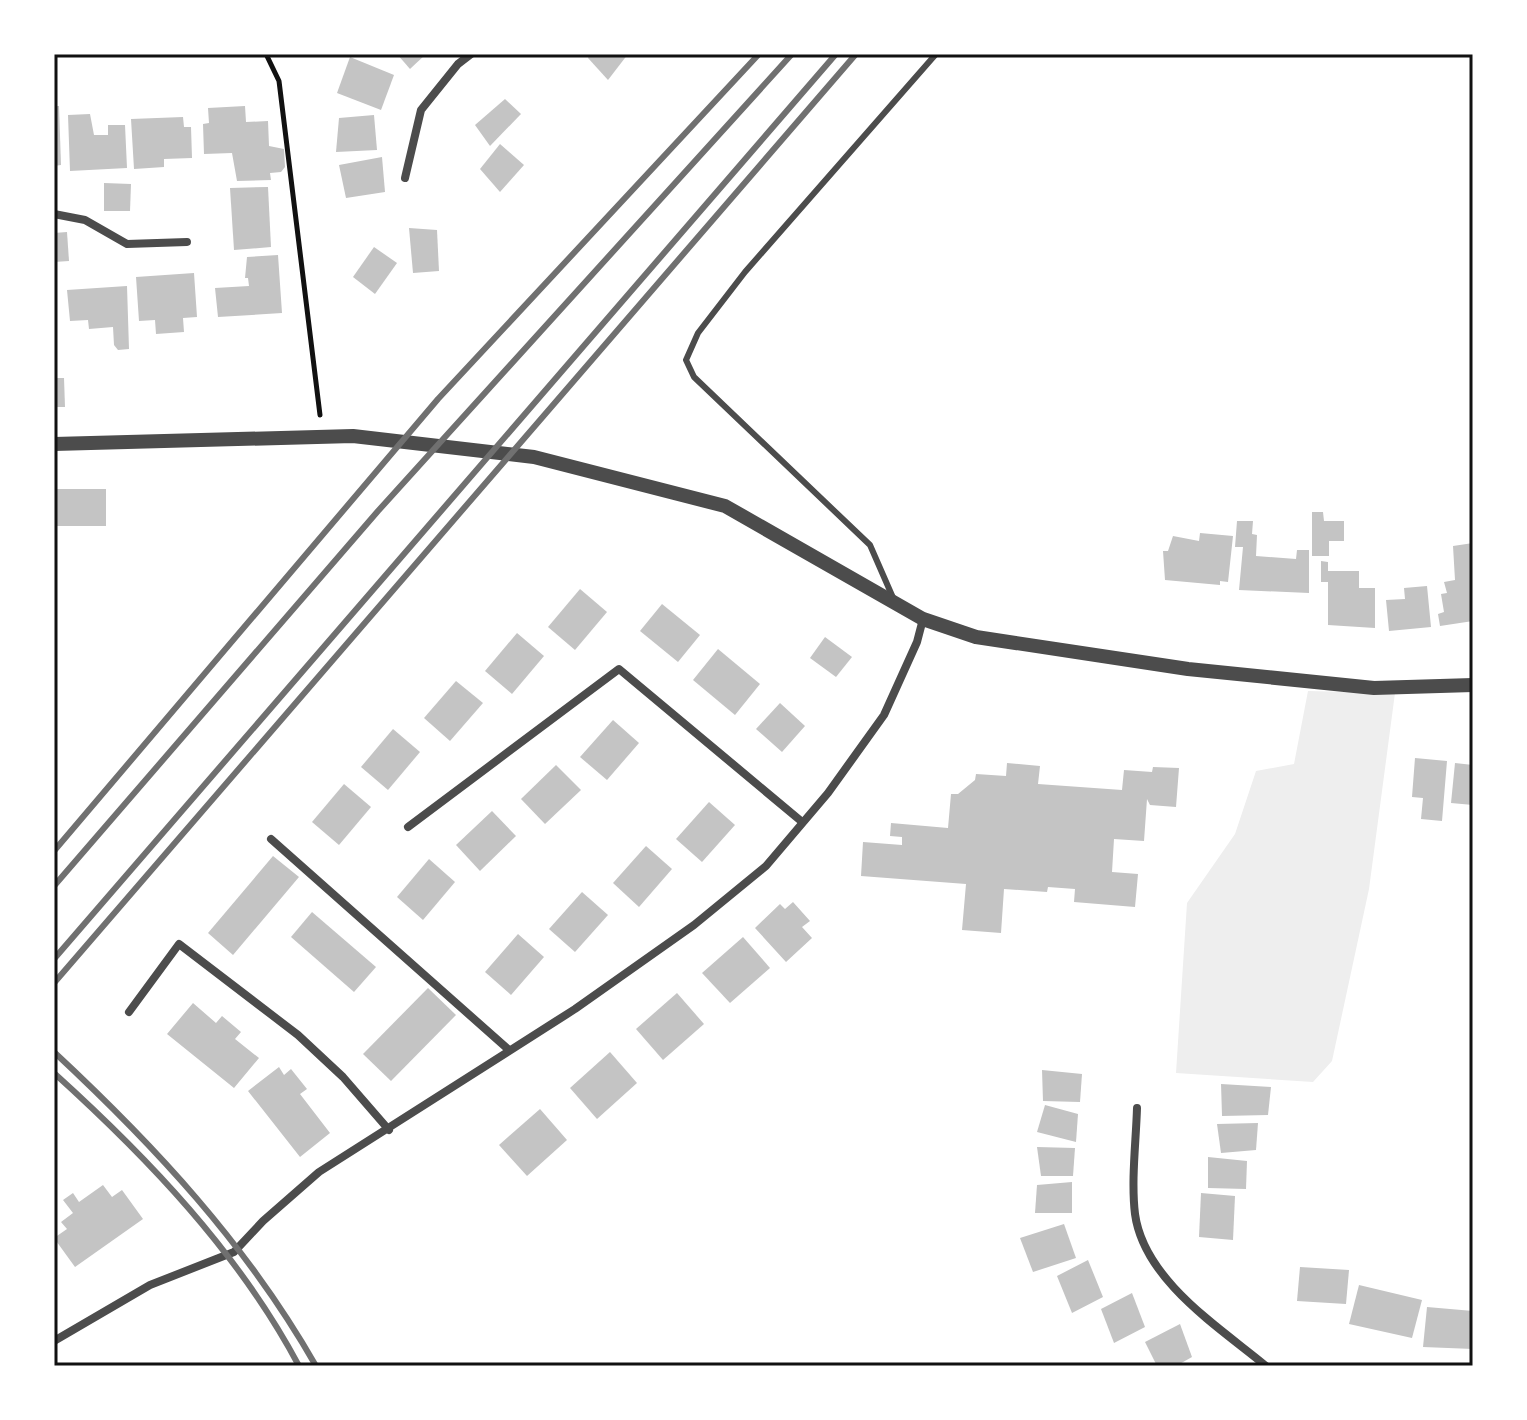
<svg xmlns="http://www.w3.org/2000/svg" width="1527" height="1420" viewBox="0 0 1527 1420" font-family="'PT Sans',sans-serif">
<style>
.green{fill:#eee}
.building{fill:#c4c4c4}
.lines{fill:none;stroke-linecap:round;stroke-linejoin:round}
.path{stroke:#111;stroke-width:5}
.service{stroke:#4c4c4c;stroke-width:6}
.minor{stroke:#4c4c4c;stroke-width:8}
.tertiary{stroke:#4c4c4c;stroke-width:14}
.rail{stroke:#707070;stroke-width:6}
.neatline{fill:none;stroke:#111;stroke-width:3}
</style>
<rect width="100%" height="100%" fill="#fff"/>
<path class="green" d="M1308,691L1395,693L1369,889L1332,1061L1313,1082L1176,1073L1187,903L1235,834L1256,771L1294,764Z"/>
<g class="building">
<path d="M397,54H426L410,69Z"/>
<path d="M590,54H628L608,80L588,58Z"/>
<path d="M350,57L394,75L381,110L337,93Z"/>
<path d="M505,99L521,114L490,146L475,125Z"/>
<path d="M54,106H59L61,165L54,166Z"/>
<path d="M245,106L246,122L268,121L269,146L284,149L285,167L281,172L270,173L271,180L237,181L232,153L204,154L203,124L209,123L208,108Z"/>
<path d="M90,114L94,135H108V125H125L127,168L70,171L68,115Z"/>
<path d="M374,115L377,150L336,152L339,118Z"/>
<path d="M183,117L184,127H191L192,158L164,159V167L134,169L131,119Z"/>
<path d="M500,144L524,165L500,192L480,169Z"/>
<path d="M382,157L385,192L346,198L339,165Z"/>
<path d="M104,183L131,184L130,211H104Z"/>
<path d="M268,187L271,247L234,250L230,188Z"/>
<path d="M409,228L437,230L439,271L413,273Z"/>
<path d="M67,232L69,261L54,262V233Z"/>
<path d="M374,247L397,263L375,294L353,277Z"/>
<path d="M278,255L282,313L218,317L215,288L249,286L248,278H245L247,257Z"/>
<path d="M194,273L197,317L183,318L184,332L156,334L155,320L139,321L136,277Z"/>
<path d="M127,286L129,349L118,350L114,345L113,327L89,329L88,320L70,321L67,290Z"/>
<path d="M54,378H64L65,407H54Z"/>
<rect x="54" y="489" width="52" height="37"/>
<path d="M1312,512H1323L1324,521H1344V541H1329V556H1312Z"/>
<path d="M1237,521H1253L1252,534L1257,535L1256,556L1296,559L1297,550H1309V593L1239,590L1243,547H1235Z"/>
<path d="M1200,533L1233,536L1228,582L1220,581V585L1165,580L1163,551H1168L1173,536L1199,541Z"/>
<path d="M1473,543V621L1440,626L1438,614L1444,612L1441,594L1447,593L1444,582L1455,580L1453,546Z"/>
<path d="M1321,561L1328,562V571H1359V588H1375V628L1328,625V582H1321Z"/>
<path d="M1427,586L1431,627L1389,631L1386,600L1405,599L1404,588Z"/>
<path d="M580,589L607,612L575,650L548,627Z"/>
<path d="M662,604L700,635L678,662L640,631Z"/>
<path d="M517,633L544,656L512,694L485,671Z"/>
<path d="M825,637L852,657L836,677L810,658Z"/>
<path d="M718,649L760,684L735,715L693,680Z"/>
<path d="M456,681L483,703L450,741L424,718Z"/>
<path d="M780,703L805,726L782,752L756,729Z"/>
<path d="M613,720L639,743L607,780L580,757Z"/>
<path d="M393,729L420,752L388,790L361,767Z"/>
<path d="M1415,758L1447,761L1442,821L1421,819L1423,798L1412,797Z"/>
<path d="M1007,763L1040,766L1038,784L1122,790L1124,770L1152,772L1153,767L1179,768L1176,807L1150,805L1147,799L1144,841L1114,839L1112,872L1138,874L1135,907L1074,902L1075,889L1048,887L1047,892L1004,889L1001,933L962,930L966,884L861,876L863,842L902,845V837L890,836L891,823L948,828L951,794H958L975,780L976,774L1006,776Z"/>
<path d="M1455,763L1473,765V805L1451,803Z"/>
<path d="M556,765L581,790L545,824L521,799Z"/>
<path d="M344,784L371,807L339,845L312,822Z"/>
<path d="M709,802L735,825L702,862L676,839Z"/>
<path d="M492,811L516,836L480,871L456,845Z"/>
<path d="M646,846L672,869L639,907L613,883Z"/>
<path d="M273,856L299,877L233,955L208,933Z"/>
<path d="M429,859L455,882L423,920L397,897Z"/>
<path d="M582,892L608,915L575,952L549,929Z"/>
<path d="M793,902L810,921L802,927L812,938L786,962L755,928L780,904L785,909Z"/>
<path d="M312,912L376,967L354,992L291,937Z"/>
<path d="M518,934L544,957L511,995L485,972Z"/>
<path d="M743,937L770,968L730,1003L702,973Z"/>
<path d="M428,988L456,1015L391,1081L363,1054Z"/>
<path d="M677,993L704,1024L663,1060L636,1029Z"/>
<path d="M193,1003L216,1023L222,1016L241,1032L235,1039L259,1058L234,1088L167,1034Z"/>
<path d="M610,1052L637,1083L597,1119L570,1088Z"/>
<path d="M279,1067L284,1075L291,1069L307,1089L300,1094L330,1133L300,1157L248,1091Z"/>
<path d="M1042,1070L1082,1074L1080,1102L1043,1101Z"/>
<path d="M1221,1084L1271,1087L1268,1115L1222,1116Z"/>
<path d="M1045,1105L1078,1114L1076,1142L1037,1132Z"/>
<path d="M540,1109L567,1140L527,1176L499,1145Z"/>
<path d="M1258,1123L1256,1150L1221,1153L1217,1124Z"/>
<path d="M1037,1147L1075,1148L1073,1176H1041Z"/>
<path d="M1208,1157L1247,1161L1246,1189L1208,1188Z"/>
<path d="M1072,1182V1213H1035L1037,1185Z"/>
<path d="M103,1185L112,1197L122,1190L143,1219L75,1267L54,1238L67,1229L61,1222L73,1213L63,1200L73,1193L79,1202Z"/>
<path d="M1201,1193L1235,1196L1233,1240L1199,1237Z"/>
<path d="M1064,1224L1076,1258L1033,1272L1020,1238Z"/>
<path d="M1088,1260L1103,1297L1072,1313L1057,1276Z"/>
<path d="M1300,1267L1349,1270L1346,1304L1297,1301Z"/>
<path d="M1359,1285L1422,1300L1412,1338L1349,1324Z"/>
<path d="M1132,1293L1145,1327L1114,1343L1101,1309Z"/>
<path d="M1427,1307L1473,1311V1349L1423,1347Z"/>
<path d="M1180,1324L1192,1357L1176,1366H1157L1145,1342Z"/>
</g>
<g class="lines">
<path class="path" d="M266,54L279,81L320,415"/>
<path class="service" d="M894,600L870,545L694,377L686,360L698,333L745,272L936,54"/>
<g class="minor">
<path d="M405,178L421,110L458,64L471,54"/>
<path d="M54,214L85,220L127,244L187,242"/>
<path d="M408,827L619,669L801,821"/>
<path d="M271,839L509,1050"/>
<path d="M129,1012L179,944L298,1035L343,1077L389,1130"/>
<path d="M1137,1108C1136,1142 1131,1180 1135,1214C1144,1280 1219,1327 1266,1366"/>
<path d="M54,1341L150,1285L234,1252L263,1221L319,1172L575,1009L694,925L766,866L828,793L884,715L917,642L923,619"/>
</g>
<path class="tertiary" d="M54,444L353,436L534,457L725,506L923,619L976,637L1188,669L1374,688L1473,685"/>
<g class="rail">
<path d="M54,851L438,399L759,54"/>
<path d="M54,886L378,511L792,54"/>
<path d="M54,959L836,54"/>
<path d="M54,983L856,54"/>
<path d="M54,1052C155,1146 247,1245 316,1366"/>
<path d="M54,1073C148,1158 239,1253 299,1366"/>
</g>
</g>
<rect width="1527" height="1420" fill="none" stroke="#ffffff" stroke-width="112"/>
<rect x="56" y="56" width="1415" height="1308" class="neatline"/>
</svg>
